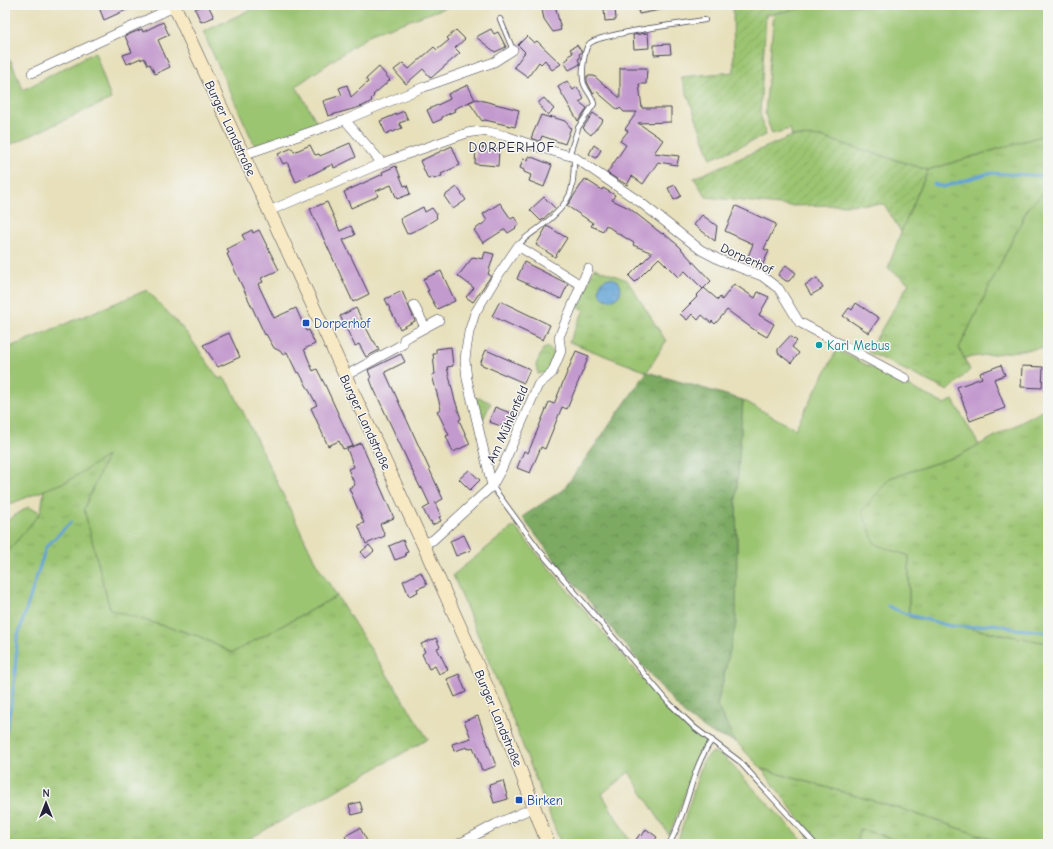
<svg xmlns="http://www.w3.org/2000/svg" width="1053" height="849" viewBox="0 0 1053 849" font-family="'Comic Neue',sans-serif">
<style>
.grass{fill:#9cc572;stroke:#5f7456}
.forest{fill:url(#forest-crowns);stroke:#506650}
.park{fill:url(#park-tufts);stroke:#5f7456}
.garden{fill:url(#garden-furrows);stroke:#5f7456}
.water{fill:url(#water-ripples);stroke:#426288}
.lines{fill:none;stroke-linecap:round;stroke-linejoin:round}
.stream{stroke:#62a3d5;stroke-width:3}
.building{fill:#c39ace}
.lane-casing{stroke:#403e4e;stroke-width:6}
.street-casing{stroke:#403e4e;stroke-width:10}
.secondary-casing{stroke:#403e4e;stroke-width:14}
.lane{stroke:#fff;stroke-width:4.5}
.street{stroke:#fff;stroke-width:9}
.secondary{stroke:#f7e9c3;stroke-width:13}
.transit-dot{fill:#1a4fb4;stroke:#f6f6f2;stroke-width:1.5}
.culture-dot{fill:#0f9aa8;stroke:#f6f6f2;stroke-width:1.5}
.labels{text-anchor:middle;stroke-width:3;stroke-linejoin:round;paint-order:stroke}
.street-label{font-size:13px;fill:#22223b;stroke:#f6f6f2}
.transit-label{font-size:13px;fill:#164399;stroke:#f6f6f2;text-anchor:start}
.culture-label{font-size:13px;fill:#0d838f;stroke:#f6f6f2;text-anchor:start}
.neighbourhood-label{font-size:14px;letter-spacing:1px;fill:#22223b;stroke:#f6f6f2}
</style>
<defs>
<pattern id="forest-crowns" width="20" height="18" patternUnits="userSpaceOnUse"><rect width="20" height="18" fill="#7daa64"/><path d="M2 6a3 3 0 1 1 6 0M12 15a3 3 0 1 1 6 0" fill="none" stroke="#668a54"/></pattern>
<pattern id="park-tufts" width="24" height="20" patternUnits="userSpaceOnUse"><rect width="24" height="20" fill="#9cc572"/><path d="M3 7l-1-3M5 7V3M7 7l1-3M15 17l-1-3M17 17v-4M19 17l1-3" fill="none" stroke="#86a964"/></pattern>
<pattern id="garden-furrows" width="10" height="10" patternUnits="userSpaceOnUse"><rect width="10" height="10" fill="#9cc572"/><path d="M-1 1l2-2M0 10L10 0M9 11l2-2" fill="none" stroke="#86a964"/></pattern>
<pattern id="water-ripples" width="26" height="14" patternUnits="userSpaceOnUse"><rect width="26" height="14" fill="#62a3d5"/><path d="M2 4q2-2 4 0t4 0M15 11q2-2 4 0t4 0" fill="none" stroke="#5084ae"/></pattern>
</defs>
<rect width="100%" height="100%" fill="#f6f6f2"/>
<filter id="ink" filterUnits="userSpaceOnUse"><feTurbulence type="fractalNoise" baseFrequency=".025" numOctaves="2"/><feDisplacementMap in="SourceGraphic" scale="8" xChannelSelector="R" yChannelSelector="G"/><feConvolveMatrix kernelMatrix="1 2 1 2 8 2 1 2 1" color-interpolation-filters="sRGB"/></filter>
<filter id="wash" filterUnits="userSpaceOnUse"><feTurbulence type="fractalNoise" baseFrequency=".012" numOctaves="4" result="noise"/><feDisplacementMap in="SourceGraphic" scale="16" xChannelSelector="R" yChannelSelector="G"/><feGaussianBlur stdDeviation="0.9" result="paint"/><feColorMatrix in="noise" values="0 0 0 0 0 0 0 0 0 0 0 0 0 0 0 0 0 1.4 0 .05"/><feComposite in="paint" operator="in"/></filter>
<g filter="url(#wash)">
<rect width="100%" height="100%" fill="#e7e0bb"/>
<g class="grass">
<path d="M256,5H453L371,34L296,86L318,124L255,146L203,32L256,7Z"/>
<path d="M818,5H1048V134L928,170L821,137L792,136L790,129L772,134L765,114L774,12Z"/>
<path d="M95,52L111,99L5,147V58L11,61L23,90Z"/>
<path d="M1048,188V347L964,358L959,348L1028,208Z"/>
<path d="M147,290L186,332L219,379L223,377L231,387L316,563L337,596L232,653L198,636L110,610L83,509L106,457L68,481L5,506V349Z"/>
<path d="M837,350L944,404L953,400L979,445L958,456L890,478L875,544L909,556V617L1048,643V844H1006L898,808L762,769L736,742L717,706L726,668L737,549L736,500L743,400L795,429Z"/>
<path d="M28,507L41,512L5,555V522Z"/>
<path d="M514,526L666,708L706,742L669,835L629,772L602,794L631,843L629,844H561L507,705L453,575Z"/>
<path d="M713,752L723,756L806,844H677L703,761Z"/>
<path d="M859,829L910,844H856Z"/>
</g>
<path class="forest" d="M647,372L743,400L736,500L737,549L736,624L717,706L736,742L711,733L684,714L637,659L554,559L522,517L564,489Z"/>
<g class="park">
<path d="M1048,134V188L1028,208L959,348L970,370L948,391L868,352L909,283L888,268L901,232L928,170Z"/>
<path d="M594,268L627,280L666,341L647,372L569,342L584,310L578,307Z"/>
<path d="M549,347L554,354L548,372L538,374L536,365L543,349Z"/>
<path d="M480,398L491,403L481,423L476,399Z"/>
<path d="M1048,408V643L909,617V556L875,544L862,511L890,478L958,456Z"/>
<path d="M107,456L84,509L110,610L198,636L232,653L337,596L428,739L240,844H5V555L41,512L44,490L68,481Z"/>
<path d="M762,769L898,808L1006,844H910L860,829L856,844H811L803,824Z"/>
</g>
<g class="garden">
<path d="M733,5H818L766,15L760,113L766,135L711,159L681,77L734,72Z"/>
<path d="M792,136L821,137L928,170L901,232L884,204L788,206L706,197L694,178Z"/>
</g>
<circle class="water" cx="610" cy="289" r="11"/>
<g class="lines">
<g class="stream">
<path d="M934,184L943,187L989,173L1048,176"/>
<path d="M888,606L906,614L950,626L969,627L994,624L1017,629L1048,632"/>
<path d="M5,736L9,719L15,675L17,639L46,547L71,522"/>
</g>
</g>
<g id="blocks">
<g class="building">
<path d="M98,5H137L104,20Z"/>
<path d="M204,5H208L214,17L201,22L195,9Z"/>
<path d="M541,5H555L561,30L553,32L544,19Z"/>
<path d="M637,5H665V9L639,14Z"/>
<path d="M615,7L616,20L605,21L604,8Z"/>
<path d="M163,22L169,35L158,40L170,67L155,74L150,64L148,65L144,58L141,60V58L127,64L123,55L132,52L125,36L142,29L143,32Z"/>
<path d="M491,29L494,34L498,32L506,47L495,52L476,37Z"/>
<path d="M456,30L465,39L455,48L460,53L431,78L423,69L406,84L394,70L403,63L409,69L434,47L437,50L449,40L447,38Z"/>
<path d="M648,33L649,48L634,49L633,35Z"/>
<path d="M527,36L534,43L537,41L561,64L552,70L545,60L541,64L539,62L528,77L514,67L525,52L518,45Z"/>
<path d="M670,44L671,54L654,55V45Z"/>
<path d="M577,45L582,52L579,54L580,58L578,59L580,64L569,70L564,62L569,58L568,56L573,53L570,49Z"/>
<path d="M379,67L390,80L373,95L374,96L371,99L372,101L363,106L328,116L323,101L342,95L339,88L347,85L351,97L368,82L366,79Z"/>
<path d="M620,68H647L646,84H639L642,108H671V122L638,123L663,140L654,153L679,156L677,165L658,162L643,184L632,176L627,185L607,173L626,145L620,141L628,131L625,129L637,112H624L620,108L618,110L596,91L593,93L587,82V76H594L620,98Z"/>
<path d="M567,81L573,90L577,87L584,99L579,102L587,108L578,121L558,87Z"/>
<path d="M468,85L475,100L476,99L519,110L515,127L485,120L482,121L469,102L474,100L454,109L455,111L442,117V119L433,123L427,110L450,99L448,94Z"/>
<path d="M544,98L554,109L548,115L539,105V102Z"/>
<path d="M404,111L408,120L399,123L402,128L393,132L392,131L386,134L380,121Z"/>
<path d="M593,113L603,120L591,135L583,128Z"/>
<path d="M541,115L551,118L549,116L565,121L571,128L565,144L542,136L540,141L531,138Z"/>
<path d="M350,143L356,157L334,168L333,164L296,182L287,162L283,164L278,154L292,148L294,152L310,145L315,155L319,154L320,156Z"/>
<path d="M594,145L601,150L596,158L589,154Z"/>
<path d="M452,146L460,165L441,174L442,176L434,179L433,177L428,179L420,161Z"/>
<path d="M476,147L499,149L498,166L475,164Z"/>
<path d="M529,156L552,165L544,187L529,181L531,175L524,172V170L520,168L523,159L528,160Z"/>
<path d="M396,166L404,186L407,185L410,194L397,199L391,185L376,191L378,196L351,208L344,192L383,174L382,172Z"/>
<path d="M585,179L602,190L603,188L615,195L612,200L629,208L662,234L663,233L679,246L682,249V250L711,281L703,289L685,271L678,277L659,258L635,282L629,276L652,253L633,245L634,243L621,235H620L606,225L603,231L591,226L593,223L567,206Z"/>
<path d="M675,185L681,196L674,200L668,188Z"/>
<path d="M457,187L466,200L453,209L444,196Z"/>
<path d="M544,197L555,208L541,221L530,210Z"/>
<path d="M327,202L340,231L351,226L355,235L343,240L369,294L353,302L310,209Z"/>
<path d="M500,203L511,219L514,217L519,224L515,227L516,228L508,233L505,229L483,243L474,230L487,221L483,214Z"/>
<path d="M736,206L776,224L764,249L769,251L762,266L747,259L753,244L725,231Z"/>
<path d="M423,207L425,212L432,208L437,215L436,216L437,218L423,227L407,234L400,219Z"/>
<path d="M702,215L717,226L715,241L694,225Z"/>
<path d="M547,226L567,238L555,257L536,245Z"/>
<path d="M252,230L253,233L259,230L279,270L261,278L263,282L258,284L274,318L296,308L306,331L309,330L315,344L304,349L313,371L317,369L326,387L353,446L343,449L339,441L328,446L311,408L317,405L299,372L297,373L287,352L283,355L280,351L274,348L266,334L265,335L244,290L227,254L229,253L227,249L245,240L242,235Z"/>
<path d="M485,252L494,254L488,274L491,276L473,302L466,297L474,288L458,276L473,257L483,259Z"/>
<path d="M524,262L568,284L561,299L517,279Z"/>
<path d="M786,265L796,273L789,281H786L778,275Z"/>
<path d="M441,271L455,301L437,309L427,291H429L423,279Z"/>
<path d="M817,278L823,288L811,295L805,285Z"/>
<path d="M734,284L755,298L758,292L769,297L759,315L774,324L767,337L753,329L727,310L715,324L712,321L711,323L702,315L698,320L692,314L687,320L680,314L697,297L696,296L704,288L718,300L720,297L722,300Z"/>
<path d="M402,291L415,321L400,329L385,299Z"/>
<path d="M500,301L550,325L543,340L492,316Z"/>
<path d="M856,303L879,318L869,333L843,316L849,308L852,310Z"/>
<path d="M356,308L373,341H374L379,350L366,357L359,344L355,346L340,316Z"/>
<path d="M229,333L240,357L218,367L203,345Z"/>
<path d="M790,336L797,341L792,347L799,353L791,363L778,353V349Z"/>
<path d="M451,347L453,366L447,367L454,397L461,419L459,420L470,444L453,452L446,436L449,435L437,411L441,409L432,375L435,374L433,354H436V349Z"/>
<path d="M486,350L530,369L524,383L480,364Z"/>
<path d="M576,351L589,356L567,409L562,407L545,449L541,447L530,473L517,468L524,451L528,453L549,402L554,404Z"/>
<path d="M401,354L405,362L385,372L443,499L435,503L441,516L439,517L441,521L432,525L431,521H429L423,509L430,505L422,488L421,489L417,481L373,387L370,379L371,378L368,370Z"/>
<path d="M1001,365L1005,375L994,379L1005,408L970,421L957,387L982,378L980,373Z"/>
<path d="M1022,366L1043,367L1042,388L1021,387Z"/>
<path d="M495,407L513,414L507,428L489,422Z"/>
<path d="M361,443L394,518L380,524L385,536L366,544L358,525L364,523L349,488L355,485L348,469L354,467L347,449Z"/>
<path d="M469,470L480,480L470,490L459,479Z"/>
<path d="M464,535L471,550L456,556L450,541Z"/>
<path d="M403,540L408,552L405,553L406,556L395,560L389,546Z"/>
<path d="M369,545L374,551L366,558L361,552Z"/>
<path d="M421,572L427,585L417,589L418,592L409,596L403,581Z"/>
<path d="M436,638L440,647L437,648L448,670L439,674L435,666L429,669L422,654L425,652L421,644Z"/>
<path d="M459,674L466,692L455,697L447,679Z"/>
<path d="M478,716L496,766L485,770H482L473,747L468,749L467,747L454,751L452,744L471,738L464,721Z"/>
<path d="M503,781L508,799L494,803L489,785Z"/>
<path d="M360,802L363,812L352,815L349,805Z"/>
<path d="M360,828L367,841L362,844H349L345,836Z"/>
<path d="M646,829L657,837L653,843L655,844H633L640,834L642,836Z"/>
</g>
</g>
</g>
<g filter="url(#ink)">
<use href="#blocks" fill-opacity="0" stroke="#403e4e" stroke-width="1"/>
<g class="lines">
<g class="lane-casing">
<g id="lane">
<path d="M500,19L513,50"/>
<path d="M569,156L578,128L594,104C593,95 583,89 583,79C582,72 584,49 589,44C597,34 687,23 705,20"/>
<path d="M518,246C525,236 535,232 544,224C553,217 565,205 570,194C574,183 574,169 574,157"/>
<path d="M492,486L539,550L669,703L695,728L739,761L815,844"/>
<path d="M669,844C688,812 690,770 712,740"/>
</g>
</g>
<g class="street-casing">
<g id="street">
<path d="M32,73L174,7"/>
<path d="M345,120L382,163"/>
<path d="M243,155L345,120L424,87L494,62L513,50"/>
<path d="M269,211L382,163L467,133L480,131L489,132L506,136L538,147L574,157L640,202L701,250L720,260L762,276L779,289L799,322L906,379"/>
<path d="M414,305L425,327"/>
<path d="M345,376L403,344L404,339L439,320"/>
<path d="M492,486L467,379L465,360L466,351L469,332L475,313L495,280L518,246L581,285"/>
<path d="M423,544L433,540L492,486L502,468L538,385L552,373L561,351L559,337L588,269"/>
<path d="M459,844L496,824L535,807"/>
</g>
</g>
<g class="secondary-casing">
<path id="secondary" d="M174,5L423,544L499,714L548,844"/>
</g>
<use href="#lane" class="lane"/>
<use href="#street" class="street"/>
<use href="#secondary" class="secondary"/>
</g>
</g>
<g class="transit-dot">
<rect x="302" y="319" width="8" height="8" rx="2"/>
<rect x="515" y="796" width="8" height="8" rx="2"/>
</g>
<circle class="culture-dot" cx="819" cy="345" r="4"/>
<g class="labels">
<g class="street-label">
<text transform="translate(231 128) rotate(65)" y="5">Burger Landstraße</text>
<text transform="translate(747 258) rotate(25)" y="5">Dorperhof</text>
<text transform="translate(366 422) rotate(65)" y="5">Burger Landstraße</text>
<text transform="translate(507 424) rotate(-66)" y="5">Am Mühlenfeld</text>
<text transform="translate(499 718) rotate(67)" y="5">Burger Landstraße</text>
</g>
<g class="transit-label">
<text x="314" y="328">Dorperhof</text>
<text x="527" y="805">Birken</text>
</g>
<g class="culture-label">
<text x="827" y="350">Karl Mebus</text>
</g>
<g class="neighbourhood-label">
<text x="512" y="152">DORPERHOF</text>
</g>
</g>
<rect width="1053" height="849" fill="none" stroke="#f6f6f2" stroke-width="20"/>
<g transform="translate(46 803)" stroke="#f6f6f2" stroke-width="3" paint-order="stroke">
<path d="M0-3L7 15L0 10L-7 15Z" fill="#22223b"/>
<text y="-6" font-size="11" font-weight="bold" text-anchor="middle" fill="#22223b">N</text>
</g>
</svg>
